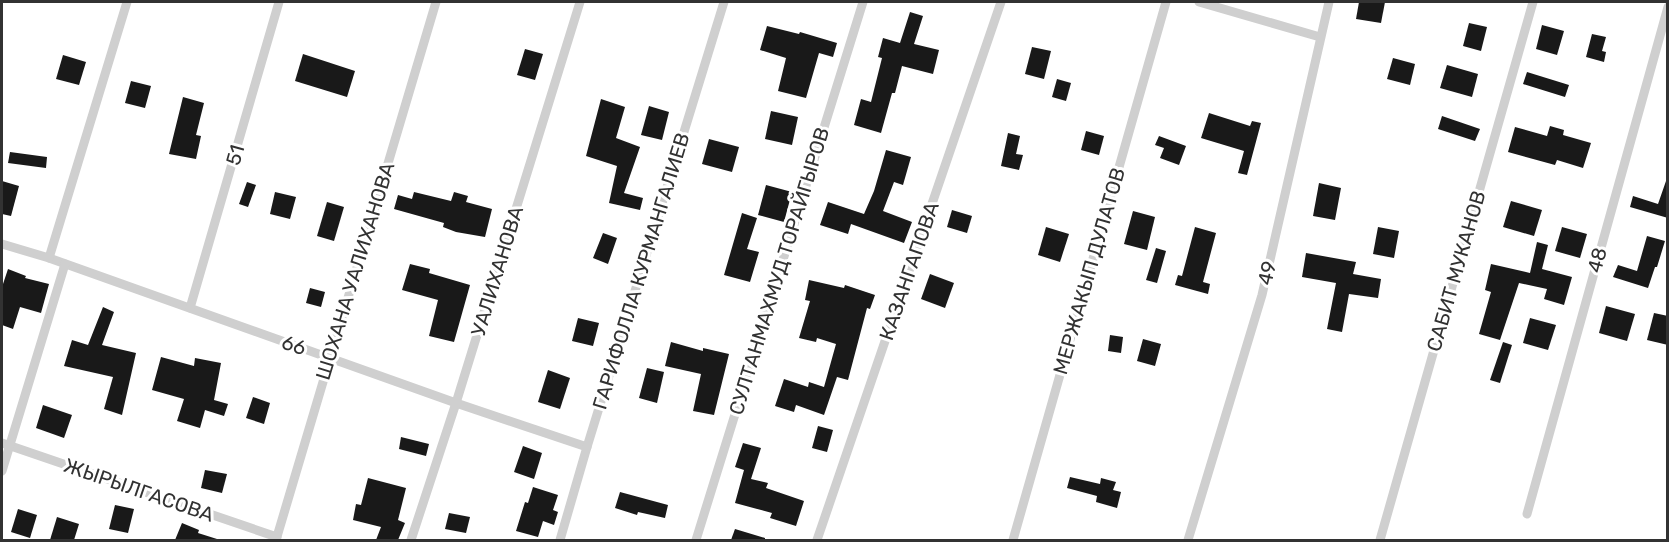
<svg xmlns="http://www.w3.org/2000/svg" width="1669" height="542" viewBox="0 0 1669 542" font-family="Rubik,sans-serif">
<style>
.building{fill:#191919}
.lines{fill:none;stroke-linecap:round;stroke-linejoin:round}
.street{stroke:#cfcfcf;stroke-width:9}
.labels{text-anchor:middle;stroke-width:6;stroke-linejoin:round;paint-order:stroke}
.street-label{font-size:20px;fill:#323232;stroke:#fff}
</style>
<rect width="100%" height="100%" fill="#fff"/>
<g class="building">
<path d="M1359,2H1385L1381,23L1356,19Z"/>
<path d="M910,12L923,16L914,44L939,50L933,74L902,66L895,93H892L881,133L854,125L861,99L871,102L882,58L878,57L883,38L900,43Z"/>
<path d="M1469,23L1487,27L1481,51L1463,46Z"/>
<path d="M1542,25L1564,31L1557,55L1536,49Z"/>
<path d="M767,26L799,34L800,32L837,43L833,57L819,53L806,98L778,91L786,58L760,50Z"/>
<path d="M1592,34L1606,37L1602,51L1606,52L1604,62L1586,57Z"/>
<path d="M1032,47L1051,51L1044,79L1025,74Z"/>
<path d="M525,49L543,54L535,80L517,75Z"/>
<path d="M303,54L355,71L347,97L295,81Z"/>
<path d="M63,55L86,62L79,85L56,79Z"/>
<path d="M1393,58L1415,64L1410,85L1387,79Z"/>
<path d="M1447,65L1478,74L1472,97L1440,88Z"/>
<path d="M1527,72L1569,85L1565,97L1523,84Z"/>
<path d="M1057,79L1071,83L1066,101L1052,97Z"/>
<path d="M131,81L151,86L145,108L125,103Z"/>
<path d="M183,97L204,103L196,135L201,136L196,159L169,154Z"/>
<path d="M601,99L625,107L616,138L640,147L624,193L643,198L640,210L609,203L617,166L586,156Z"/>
<path d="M649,106L669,112L662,140L641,135Z"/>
<path d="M771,111L798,117L792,145L765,139Z"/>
<path d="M1209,113L1250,126L1252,121L1261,123L1247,175L1238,173L1244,151L1201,138Z"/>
<path d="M1442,116L1480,129L1475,141L1438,129Z"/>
<path d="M1550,126L1564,130L1563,135L1591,143L1583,168L1557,160L1555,165L1508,152L1515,127L1547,136Z"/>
<path d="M1086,131L1104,136L1099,155L1081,150Z"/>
<path d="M1008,133L1020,136L1016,154L1023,155L1019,170L1001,166Z"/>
<path d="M1159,136L1186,146L1179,165L1160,158L1164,148L1155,145Z"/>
<path d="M709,139L739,147L732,172L702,164Z"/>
<path d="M886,150L911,157L903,185L894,182L883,211L912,222L904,243L851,224L848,234L820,225L828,202L864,214L874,191Z"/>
<path d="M10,152L47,157L46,168L8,163Z"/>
<path d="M2,181L19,186L11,216L2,214Z"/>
<path d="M1666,181H1668V218L1630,207L1633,196L1658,204Z"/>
<path d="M247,182L256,185L248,207L239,204Z"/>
<path d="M1319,183L1341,188L1335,220L1313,216Z"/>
<path d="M766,185L792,192L784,222L758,215Z"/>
<path d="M275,192L296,197L290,219L270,214Z"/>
<path d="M414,192L451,201L454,192L468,196L466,202L492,209L485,237L456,232L443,227L444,223L394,209L398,195L412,199Z"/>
<path d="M1511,201L1542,210L1534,236L1503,227Z"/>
<path d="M327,202L344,207L334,241L317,236Z"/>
<path d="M952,210L972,216L967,233L947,227Z"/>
<path d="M1133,211L1155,217L1147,250L1124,244Z"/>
<path d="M742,213L757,218L747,249L759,252L750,282L724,275Z"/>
<path d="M1046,227L1069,234L1060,262L1038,255Z"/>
<path d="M1195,227L1216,233L1203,282L1210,284L1208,294L1175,285L1178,275L1182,276Z"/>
<path d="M1378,227L1399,231L1394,258L1373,254Z"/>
<path d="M1562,227L1587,234L1580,258L1555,251Z"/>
<path d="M603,233L617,238L608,264L593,258Z"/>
<path d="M1647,236L1665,241L1657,267H1655L1648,288L1613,277L1618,265L1637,271Z"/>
<path d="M1537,242L1548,245L1542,269L1572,277L1564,305L1544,299L1547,289L1519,283L1500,340L1479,334L1491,292L1485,290L1491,264L1530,273Z"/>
<path d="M1156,248L1166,251L1157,283L1146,280Z"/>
<path d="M1306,253L1356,262L1353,274L1381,279L1378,298L1349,294L1342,332L1327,329L1336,283L1302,277Z"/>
<path d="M410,264L430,269L429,273L470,285L454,342L429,336L438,300L402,290Z"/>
<path d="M8,269L26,276L25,278L49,284L41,313L20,307L13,329L2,325V287Z"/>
<path d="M930,274L954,283L945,308L921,299Z"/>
<path d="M809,280L844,288L845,285L875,295L870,309L867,308L848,380L837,377L824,415L796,405L794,412L775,406L784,379L808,387L809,382L824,387L836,344L817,338L816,342L799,338L810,301L805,300Z"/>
<path d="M310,288L325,292L321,307L306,303Z"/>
<path d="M1606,306L1635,314L1627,341L1599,333Z"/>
<path d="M103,307L114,312L102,345L136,353L122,415L104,409L113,377L64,366L72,340L88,345Z"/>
<path d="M1654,313L1668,316V345L1647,340Z"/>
<path d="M578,318L599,323L593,346L572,341Z"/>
<path d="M1530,318L1556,325L1548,350L1523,343Z"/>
<path d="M1110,335L1123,337L1121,353L1108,351Z"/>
<path d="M1143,339L1161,344L1155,366L1137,361Z"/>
<path d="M671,342L703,351V348L729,354L714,415L693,411L701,374L665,366Z"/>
<path d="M1503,342L1512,345L1500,383L1490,380Z"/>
<path d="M161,357L194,366L195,358L221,363L214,400L228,404L224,416L205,410L200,428L177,421L184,399L152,390Z"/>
<path d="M647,368L664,372L657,403L639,398Z"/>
<path d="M548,370L570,378L560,409L538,402Z"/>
<path d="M253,397L270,403L264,424L246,418Z"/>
<path d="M43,405L72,415L64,438L36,428Z"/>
<path d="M818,426L833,430L827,452L812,448Z"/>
<path d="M401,437L429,444L426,456L399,449Z"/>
<path d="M743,443L761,448L751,479L768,483L766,488L804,501L796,526L770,518L772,513L735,503L744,470L735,467Z"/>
<path d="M523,446L542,453L534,479L514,472Z"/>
<path d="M205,470L227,474L222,493L201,488Z"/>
<path d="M1070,477L1100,484L1101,478L1116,482L1113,490L1121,492L1117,508L1096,502L1097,496L1067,488Z"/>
<path d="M368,478L406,488L398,520L405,523L398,540H376L381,527L353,520L356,504L361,505Z"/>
<path d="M533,487L558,495L553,510L558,512L554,525L543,521L538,537L516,531L525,502L528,503Z"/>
<path d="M620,492L668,505L665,518L638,512L637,515L615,508Z"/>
<path d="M115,505L134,509L128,533L109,529Z"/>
<path d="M18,509L37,515L30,538L11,532Z"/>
<path d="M449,513L470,517L466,533L445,529Z"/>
<path d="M57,517L79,524L74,540H50Z"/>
<path d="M182,523L199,530L198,533L217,539L216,540H175Z"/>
<path d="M735,529L765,538V540H731Z"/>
</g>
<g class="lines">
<g class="street">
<path d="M1199,2L1320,37"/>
<path d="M2,244L49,258L456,403L587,447"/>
<path d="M49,258L127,2"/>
<path d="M190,308L279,2"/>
<path d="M2,443L277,537"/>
<path d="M2,471L65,264"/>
<path d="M1527,514L1668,7"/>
<path d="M276,540L436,2"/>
<path d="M411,540L456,403L580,2"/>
<path d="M560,540L587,447L724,2"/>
<path d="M696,540L863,2"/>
<path d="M817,540L1001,2"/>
<path d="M1013,540L1166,2"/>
<path d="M1188,540L1262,295L1329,2"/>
<path d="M1380,540L1533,2"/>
</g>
</g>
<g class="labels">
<g class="street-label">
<text transform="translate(235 155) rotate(-74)" y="7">51</text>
<text transform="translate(1597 260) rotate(-75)" y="7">48</text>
<text transform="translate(355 271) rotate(-73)" y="7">ШОХАНА УАЛИХАНОВА</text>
<text transform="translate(497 271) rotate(-73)" y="7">УАЛИХАНОВА</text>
<text transform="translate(641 271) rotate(-73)" y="7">ГАРИФОЛЛА КУРМАНГАЛИЕВ</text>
<text transform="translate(779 271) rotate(-73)" y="7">СУЛТАНМАХМУД ТОРАЙГЫРОВ</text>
<text transform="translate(909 271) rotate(-71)" y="7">КАЗАНГАПОВА</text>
<text transform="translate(1089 271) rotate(-74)" y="7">МЕРЖАКЫП ДУЛАТОВ</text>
<text transform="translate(1456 271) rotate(-74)" y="7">САБИТ МУКАНОВ</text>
<text transform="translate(1267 273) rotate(-77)" y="7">49</text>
<text transform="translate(294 345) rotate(19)" y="7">66</text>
<text transform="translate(139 490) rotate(19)" y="7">ЖЫРЫЛГАСОВА</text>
</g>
</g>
<rect width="1669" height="542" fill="none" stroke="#323232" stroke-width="6"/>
</svg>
